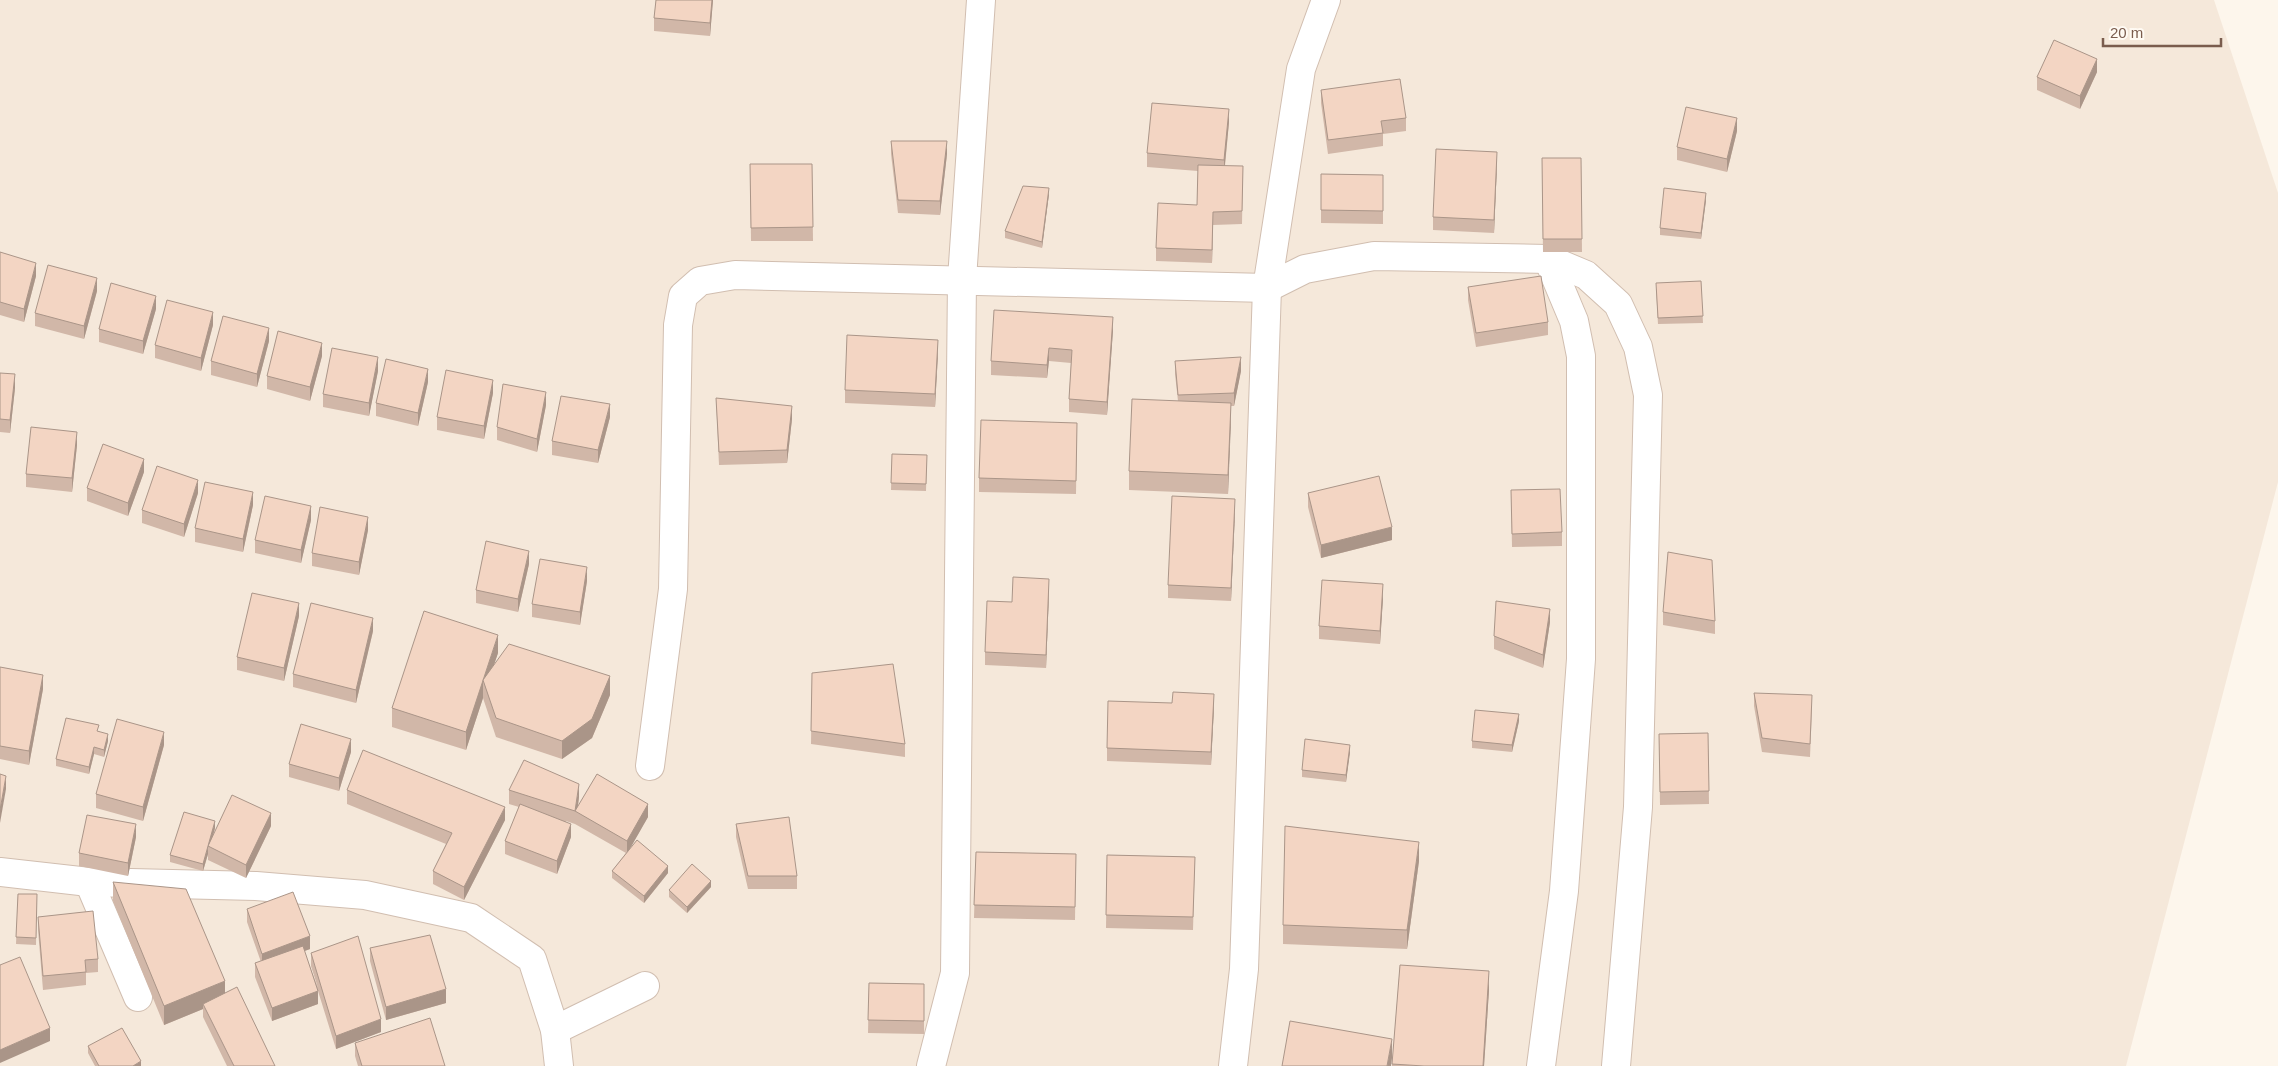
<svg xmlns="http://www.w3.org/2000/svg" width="2278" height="1066" viewBox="0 0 2278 1066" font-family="Helvetica,sans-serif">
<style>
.residential{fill:#f5e8da}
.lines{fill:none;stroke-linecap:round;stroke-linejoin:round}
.street-casing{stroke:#d1beb0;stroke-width:30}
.street{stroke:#fff;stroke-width:28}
.wall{fill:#d1b7a8}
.shaded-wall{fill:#aa9588}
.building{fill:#f3d5c3;stroke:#aa9588}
</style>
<rect width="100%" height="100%" fill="#fdf6ec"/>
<path class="residential" d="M0,0H2214L2278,193V482L2126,1066H0Z"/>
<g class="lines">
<g class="street-casing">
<g id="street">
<path d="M650,766L673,589L678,325L683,296L700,281L735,275L1267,288L1305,269L1374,256L1548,259L1586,275L1618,304L1638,347L1648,395L1638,807L1616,1066"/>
<path d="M0,872L89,882L256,886L365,895L471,918L532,959L555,1030L559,1066"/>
<path d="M89,882L138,997"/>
<path d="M555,1030L645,986"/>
<path d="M931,1066L955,973L962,279L981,0"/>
<path d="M1233,1066L1244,969L1267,288L1301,69L1326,0"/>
<path d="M1541,1066L1564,891L1581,659V356L1574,321L1548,259"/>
</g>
</g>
<use href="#street" class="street"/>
</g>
<g class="wall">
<path d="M656,0H713L710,36L654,31V18Z"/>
<path d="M2097,72L2080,109L2037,90V77Z"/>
<path d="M1321,90L1406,118V131L1383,134V146L1328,154L1321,103Z"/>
<path d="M1229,122L1225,166H1243L1242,224L1213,225L1212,263L1156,261V248L1197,205L1198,171L1147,167V153Z"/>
<path d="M1737,131L1727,172L1677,160V147Z"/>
<path d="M891,141L947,154L940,215L898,213L891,154Z"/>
<path d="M1542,158H1581L1582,252H1543Z"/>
<path d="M750,164H812L813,241H751Z"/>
<path d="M1497,165L1494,233L1433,230V217Z"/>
<path d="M1321,174L1383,175V224L1321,223Z"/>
<path d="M1049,194L1042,248L1005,238V231Z"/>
<path d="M1706,200L1701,239L1660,235V228Z"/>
<path d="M0,252L36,276L24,322L0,315Z"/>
<path d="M1701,281L1703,323L1658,324L1656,289Z"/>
<path d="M1468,287L1548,322V335L1476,347L1468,300Z"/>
<path d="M97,291L84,339L35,326V313Z"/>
<path d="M156,309L143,354L99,342V329Z"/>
<path d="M213,325L201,371L155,358V345Z"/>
<path d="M1113,330L1107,415L1069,412V399L1071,363L1049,361L1047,378L991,375V361Z"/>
<path d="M269,341L257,387L211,375V361Z"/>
<path d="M938,353L935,407L845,403V390Z"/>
<path d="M322,356L310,401L267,389V376Z"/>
<path d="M1175,361L1241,371L1234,406H1231L1228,494L1129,490V471L1178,401L1175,374Z"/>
<path d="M378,371L369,416L323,407V394Z"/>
<path d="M0,373L15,388L10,433L0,432Z"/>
<path d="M428,382L418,426L376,416V403Z"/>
<path d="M493,393L484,439L437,430V417Z"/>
<path d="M716,398L792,419L787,463L719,465Z"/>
<path d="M546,405L537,452L497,440V427Z"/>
<path d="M610,417L598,463L552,455V441Z"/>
<path d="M1077,423L1076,494L979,492V478Z"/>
<path d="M77,445L72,492L26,487V474Z"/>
<path d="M892,454L927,455L926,491L891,490Z"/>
<path d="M144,472L128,516L87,501V488Z"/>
<path d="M1511,490L1562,532V546L1512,547Z"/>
<path d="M198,493L184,537L142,523V510Z"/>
<path d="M1308,493L1392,540L1321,558L1308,507Z"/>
<path d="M253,505L243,552L195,542V528Z"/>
<path d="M1235,512L1231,601L1168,598V585Z"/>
<path d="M311,520L301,563L255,553V540Z"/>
<path d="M368,530L359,575L312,566V553Z"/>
<path d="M529,564L518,612L476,603V590Z"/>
<path d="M587,581L580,625L532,617V604Z"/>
<path d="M1049,592L1046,668L985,665V652L1012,602Z"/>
<path d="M1383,598L1380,644L1319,639V626Z"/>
<path d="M1663,612L1715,621V634L1663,625Z"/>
<path d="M299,616L284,681L237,670V657Z"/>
<path d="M1550,622L1543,668L1494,649V636Z"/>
<path d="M373,631L356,703L293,687V674Z"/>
<path d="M498,653L494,664L610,695L592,738L562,759L496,737L483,698L466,750L392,727V708Z"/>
<path d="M0,667L43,689L29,765L0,759Z"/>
<path d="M812,673L905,744V757L811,744Z"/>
<path d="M1754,693L1812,708L1810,757L1762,752L1754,706Z"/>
<path d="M1214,707L1211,765L1107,761V748Z"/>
<path d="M1519,721L1512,752L1472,748V741Z"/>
<path d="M99,731L108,741L104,757L94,754L89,774L56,766V759Z"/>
<path d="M1708,733L1709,804L1660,805L1659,734Z"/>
<path d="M164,745L143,821L96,808V794Z"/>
<path d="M351,752L339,791L289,777V764Z"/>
<path d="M1350,752L1346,782L1302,777V770Z"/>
<path d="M347,790L505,820L464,900L433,884V871L446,844L347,804Z"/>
<path d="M509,790L579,797L578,807L648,817L628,851L668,873L644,903L612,878V871L626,853L575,824L566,821L571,837L557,874L505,854V841L519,807L509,804Z"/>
<path d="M736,824L797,876V889H748L736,837Z"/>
<path d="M271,826L246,878L208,860V854L203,871L170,862V855L215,828L213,835Z"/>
<path d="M136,837L128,876L79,866V853Z"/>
<path d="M976,852L1076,854L1075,920L974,918Z"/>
<path d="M1107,855L1195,857L1193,930L1106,928Z"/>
<path d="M1419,861L1407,949L1283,944V925Z"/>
<path d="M113,882L225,993L275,1066H227L203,1017V1009L164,1025L113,901Z"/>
<path d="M711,887L687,913L669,897V890Z"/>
<path d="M18,894H37L36,945L16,944Z"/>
<path d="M247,909L310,949L304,951L318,988L311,966V953L381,1032L336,1049L318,991V1004L272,1021L255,977V963L261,962L247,922Z"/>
<path d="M38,917L98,959V972L86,973V985L43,990L38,930Z"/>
<path d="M370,948L446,1003L386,1020L370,961Z"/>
<path d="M1400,965L1489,990L1484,1066H1392Z"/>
<path d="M869,983L924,984V1034L868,1033Z"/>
<path d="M355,1043L445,1066H358L355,1056Z"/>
<path d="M88,1046L141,1066H95L88,1053Z"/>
</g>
<g class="shaded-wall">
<path d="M712,0H713L710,36V23Z"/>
<path d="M2097,59V72L2080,109V96Z"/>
<path d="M1229,109V122L1224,173V160Z"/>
<path d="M1737,118V131L1727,172V159Z"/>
<path d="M947,141V154L940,215V201Z"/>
<path d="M1497,152V165L1494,233V220Z"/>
<path d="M1049,188V194L1042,248V242Z"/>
<path d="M1706,193V200L1701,239V233Z"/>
<path d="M1213,212V225L1212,263V250Z"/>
<path d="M36,263V276L24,322V309Z"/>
<path d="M97,278V291L84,339V326Z"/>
<path d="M156,296V309L143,354V341Z"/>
<path d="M213,312V325L201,371V358Z"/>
<path d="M1113,317V330L1107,415V402Z"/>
<path d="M269,328V341L257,387V374Z"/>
<path d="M938,340V353L935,407V394Z"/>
<path d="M322,343V356L310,401V387Z"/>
<path d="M1049,348V361L1047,378V365Z"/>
<path d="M378,357V371L369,416V403Z"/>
<path d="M1241,357V371L1234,406V393Z"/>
<path d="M428,369V382L418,426V413Z"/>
<path d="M15,374V388L10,433V420Z"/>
<path d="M493,380V393L484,439V426Z"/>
<path d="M546,392V405L537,452V439Z"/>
<path d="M1231,403V422L1228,494V475Z"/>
<path d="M610,404V417L598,463V450Z"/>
<path d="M792,406V419L787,463V450Z"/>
<path d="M77,432V445L72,492V478Z"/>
<path d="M144,459V472L128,516V503Z"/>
<path d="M198,480V493L184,537V524Z"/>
<path d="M253,492V505L243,552V539Z"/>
<path d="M1235,499V512L1231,601V588Z"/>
<path d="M311,506V520L301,563V550Z"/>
<path d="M368,517V530L359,575V562Z"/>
<path d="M1392,527V540L1321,558V545Z"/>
<path d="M529,551V564L518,612V599Z"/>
<path d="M587,567V581L580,625V612Z"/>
<path d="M1049,579V592L1046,668V655Z"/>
<path d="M1383,584V598L1380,644V631Z"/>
<path d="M299,603V616L284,681V668Z"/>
<path d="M1550,609V622L1543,668V655Z"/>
<path d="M373,618V631L356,703V690Z"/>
<path d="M498,635V653L486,689L483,680V698L466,750V732Z"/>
<path d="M43,675V689L29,765V751Z"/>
<path d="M610,676V695L592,738L562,759V741Z"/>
<path d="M1214,694V707L1211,765V752Z"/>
<path d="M1519,714V721L1512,752V745Z"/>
<path d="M164,732V745L143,821V807Z"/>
<path d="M108,734V741L104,757V750Z"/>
<path d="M351,739V752L339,791V778Z"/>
<path d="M1350,745V752L1346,782V775Z"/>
<path d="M94,747V754L89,774V767Z"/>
<path d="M6,776V789L0,823V810Z"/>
<path d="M579,784V797L577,812L575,811Z"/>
<path d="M648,804V817L627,854V841Z"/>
<path d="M505,807V820L464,900V887Z"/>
<path d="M271,813V826L246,878V865Z"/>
<path d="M215,821V828L210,847L208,846Z"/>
<path d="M136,824V837L128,876V863Z"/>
<path d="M571,824V837L557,874V861Z"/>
<path d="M1419,842V861L1407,949V930Z"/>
<path d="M208,847V854L203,871V864Z"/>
<path d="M668,866V873L644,903V896Z"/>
<path d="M711,881V887L687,913V907Z"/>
<path d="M310,936V949L262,967V954Z"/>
<path d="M1489,971V990L1484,1066H1483Z"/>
<path d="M225,981V1000L203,1004V1009L164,1025V1006Z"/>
<path d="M446,989V1003L386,1020V1007Z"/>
<path d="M318,991V1004L272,1021V1008Z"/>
<path d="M381,1019V1032L336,1049V1036Z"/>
<path d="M50,1028V1041L0,1063V1050Z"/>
<path d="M1392,1039V1058L1391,1066H1387Z"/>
<path d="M141,1061V1066H133Z"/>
</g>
<g class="building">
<path d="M656,0H712L710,23L654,18Z"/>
<path d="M2054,40L2097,59L2080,96L2037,77Z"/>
<path d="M1400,79L1406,118L1381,121L1383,133L1328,140L1321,90Z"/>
<path d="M1152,103L1229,109L1224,160L1147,153Z"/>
<path d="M1686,107L1737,118L1727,159L1677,147Z"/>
<path d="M891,141H947L940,201L898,200Z"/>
<path d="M1436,149L1497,152L1494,220L1433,217Z"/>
<path d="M1542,158H1581L1582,239H1543Z"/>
<path d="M750,164H812L813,227L751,228Z"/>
<path d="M1198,165L1243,166L1242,211L1213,212L1212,250L1156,248L1158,203L1197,205Z"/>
<path d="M1321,174L1383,175V211L1321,210Z"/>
<path d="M1023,186L1049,188L1042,242L1005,231Z"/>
<path d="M1664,188L1706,193L1701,233L1660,228Z"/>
<path d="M0,252L36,263L24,309L0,302Z"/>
<path d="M48,265L97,278L84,326L35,313Z"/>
<path d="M1541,276L1548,322L1476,333L1468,287Z"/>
<path d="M1701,281L1703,316L1658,318L1656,283Z"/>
<path d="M111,283L156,296L143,341L99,329Z"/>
<path d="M167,300L213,312L201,358L155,345Z"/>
<path d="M994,310L1113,317L1107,402L1069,399L1072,350L1049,348L1047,365L991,361Z"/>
<path d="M223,316L269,328L257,374L211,361Z"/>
<path d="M278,331L322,343L310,387L267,376Z"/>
<path d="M847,335L938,340L935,394L845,390Z"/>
<path d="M332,348L378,357L369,403L323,394Z"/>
<path d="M1241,357L1234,393L1178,395L1175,361Z"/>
<path d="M386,359L428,369L418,413L376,403Z"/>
<path d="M446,370L493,380L484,426L437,417Z"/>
<path d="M0,373L15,374L10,420L0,419Z"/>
<path d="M503,384L546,392L537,439L497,427Z"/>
<path d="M561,396L610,404L598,450L552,441Z"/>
<path d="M716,398L792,406L787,450L719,452Z"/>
<path d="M1132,399L1231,403L1228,475L1129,471Z"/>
<path d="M981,420L1077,423L1076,481L979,478Z"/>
<path d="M31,427L77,432L72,478L26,474Z"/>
<path d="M103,444L144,459L128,503L87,488Z"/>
<path d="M892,454L927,455L926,484L891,483Z"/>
<path d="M157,466L198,480L184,524L142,510Z"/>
<path d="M1379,476L1392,527L1321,545L1308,493Z"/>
<path d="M205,482L253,492L243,539L195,528Z"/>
<path d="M1560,489L1562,532L1512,534L1511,490Z"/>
<path d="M265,496L311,506L301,550L255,540Z"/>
<path d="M1172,496L1235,499L1231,588L1168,585Z"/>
<path d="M320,507L368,517L359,562L312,553Z"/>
<path d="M486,541L529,551L518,599L476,590Z"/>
<path d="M1668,552L1712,560L1715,621L1663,612Z"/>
<path d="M540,559L587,567L580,612L532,604Z"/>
<path d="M1013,577L1049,579L1046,655L985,652L987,601L1012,602Z"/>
<path d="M1322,580L1383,584L1380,631L1319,626Z"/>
<path d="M252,593L299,603L284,668L237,657Z"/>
<path d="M1496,601L1550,609L1543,655L1494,636Z"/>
<path d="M311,603L373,618L356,690L293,674Z"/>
<path d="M424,611L498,635L466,732L392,708Z"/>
<path d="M509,644L610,676L592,719L562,741L496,718L483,680Z"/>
<path d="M893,664L905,744L811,731L812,673Z"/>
<path d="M0,667L43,675L29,751L0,746Z"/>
<path d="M1173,692L1214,694L1211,752L1107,748L1108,701L1172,703Z"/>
<path d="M1754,693L1812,695L1810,744L1762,738Z"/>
<path d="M1475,710L1519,714L1512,745L1472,741Z"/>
<path d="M66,718L99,725L97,731L108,734L104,750L94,747L89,767L56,759Z"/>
<path d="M117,719L164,732L143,807L96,794Z"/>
<path d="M301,724L351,739L339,778L289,764Z"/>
<path d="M1708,733L1709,791L1660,792L1659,734Z"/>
<path d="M1305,739L1350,745L1346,775L1302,770Z"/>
<path d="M363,750L505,807L464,887L433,871L452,833L347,790Z"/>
<path d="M524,760L579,784L575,811L509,790Z"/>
<path d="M0,774L6,776L0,810Z"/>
<path d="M597,774L648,804L627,841L575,811Z"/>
<path d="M232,795L271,813L246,865L208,846Z"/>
<path d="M520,804L571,824L557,861L505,841Z"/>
<path d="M184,812L215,821L203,864L170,855Z"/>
<path d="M87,815L136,824L128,863L79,853Z"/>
<path d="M789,817L797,876H748L736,824Z"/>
<path d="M1285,826L1419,842L1407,930L1283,925Z"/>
<path d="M637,840L668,866L644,896L612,871Z"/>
<path d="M976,852L1076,854L1075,907L974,905Z"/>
<path d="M1107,855L1195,857L1193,917L1106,915Z"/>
<path d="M692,864L711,881L687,907L669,890Z"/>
<path d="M113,882L186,889L225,981L164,1006Z"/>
<path d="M293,892L310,936L262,954L247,909Z"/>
<path d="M18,894H37L36,938L16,937Z"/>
<path d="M93,911L98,959L85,960L86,972L43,976L38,917Z"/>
<path d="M430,935L446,989L386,1007L370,948Z"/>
<path d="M358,936L381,1019L336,1036L311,953Z"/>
<path d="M303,946L318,991L272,1008L255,963Z"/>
<path d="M20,957L50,1028L0,1050V965Z"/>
<path d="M1400,965L1489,971L1483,1066H1424L1392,1064Z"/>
<path d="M869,983L924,984V1021L868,1020Z"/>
<path d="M237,987L275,1066H234L203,1004Z"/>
<path d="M430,1018L445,1066H362L355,1043Z"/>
<path d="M1290,1021L1392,1039L1387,1066H1282Z"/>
<path d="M122,1028L141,1061L133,1066H99L88,1046Z"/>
</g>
<path d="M2103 38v8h118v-8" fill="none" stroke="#7a5c4d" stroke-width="2.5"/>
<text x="2110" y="38" font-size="15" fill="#7a5c4d" stroke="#fffaf3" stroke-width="4" paint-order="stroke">20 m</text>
</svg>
